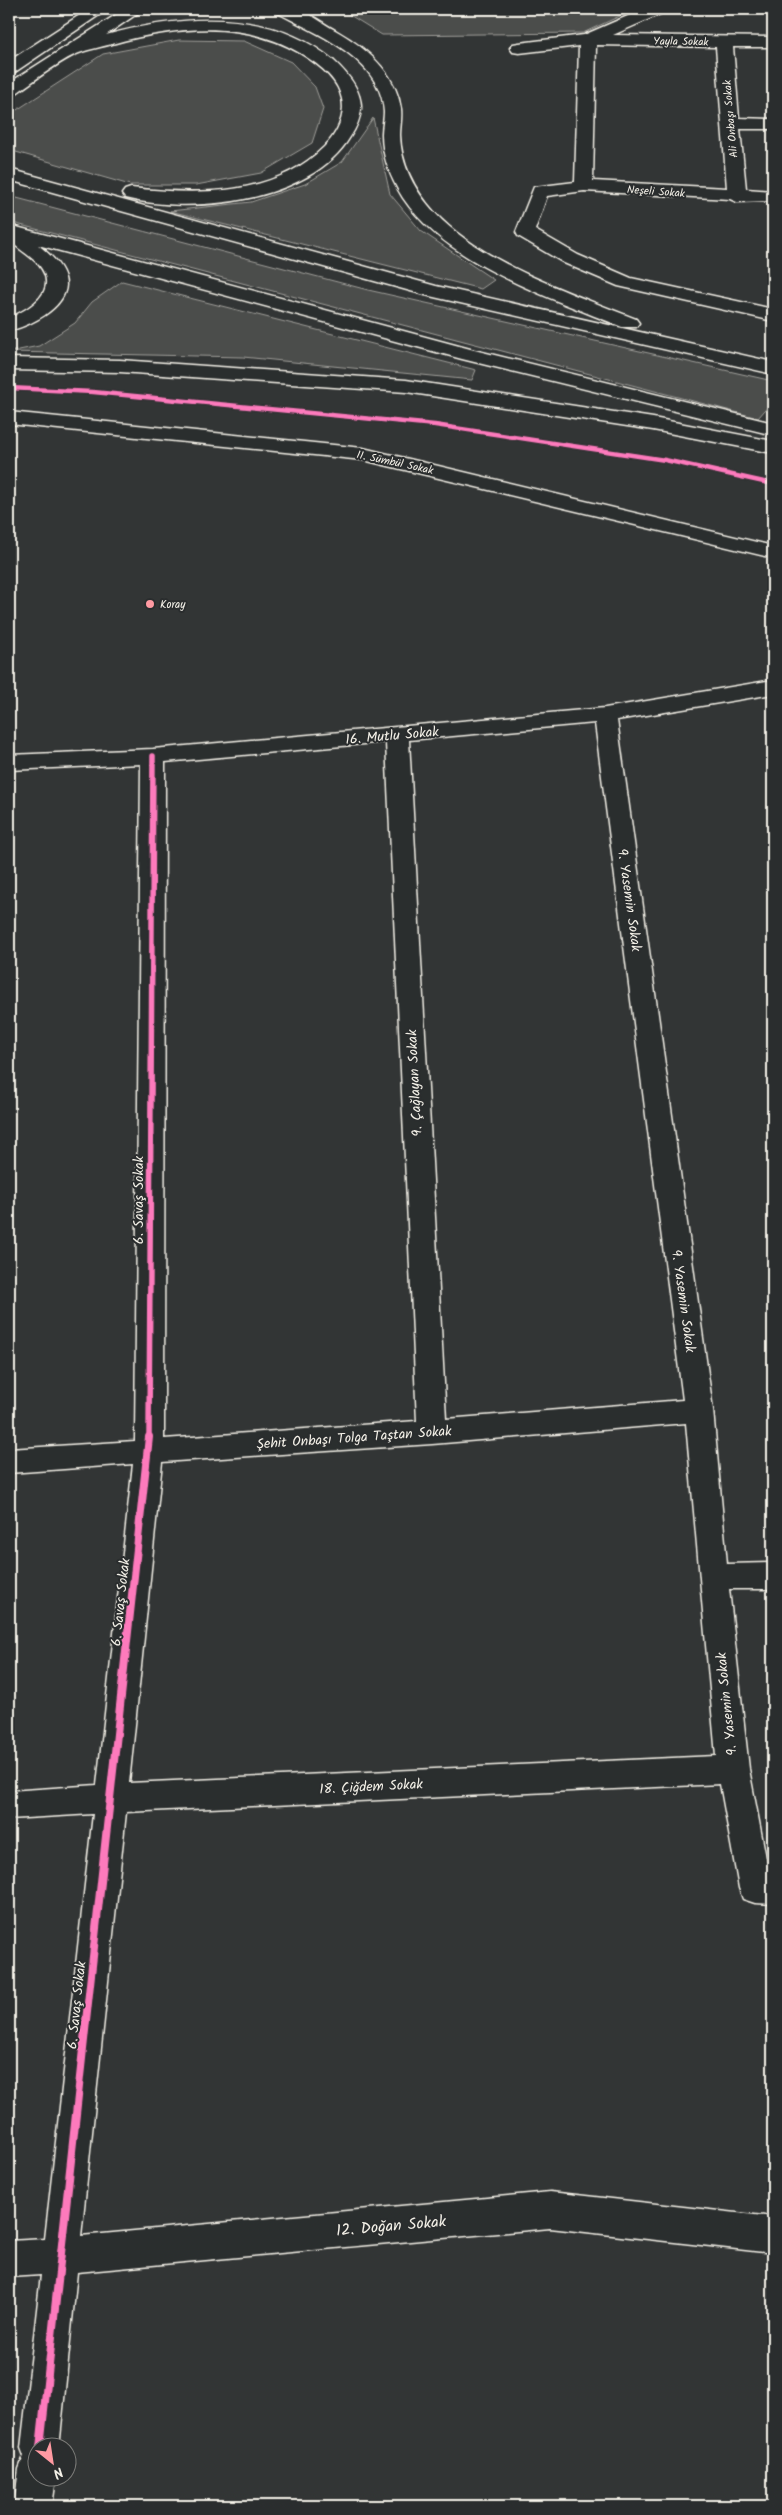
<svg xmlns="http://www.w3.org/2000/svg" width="782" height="2515" viewBox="0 0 782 2515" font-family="Kalam,sans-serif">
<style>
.green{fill:#4b4d4c;stroke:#a09f9a}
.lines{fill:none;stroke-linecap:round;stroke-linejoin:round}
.minor-casing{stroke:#f4f1e8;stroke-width:3}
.trunk-casing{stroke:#f4f1e8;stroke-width:3}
.minor{fill:#2a2d2e;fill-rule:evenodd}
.trunk{fill:#2a2d2e;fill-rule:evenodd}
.cycleway-far2-casing{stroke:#2a2d2e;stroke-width:6}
.cycleway-far1-casing{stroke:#2a2d2e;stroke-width:9}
.cycleway-casing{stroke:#2a2d2e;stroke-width:11}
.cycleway-far2{stroke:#fd7abc;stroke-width:4.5}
.cycleway-far1{stroke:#fd7abc;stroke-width:5.5}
.cycleway{stroke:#fd7abc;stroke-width:8}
.poi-dot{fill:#ff9aa2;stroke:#2a2d2e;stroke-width:2}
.labels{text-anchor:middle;stroke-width:4;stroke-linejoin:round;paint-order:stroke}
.far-street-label{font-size:11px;fill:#f4f1e8;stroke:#2a2d2e}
.far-poi-label{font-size:11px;fill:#f4f1e8;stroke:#2a2d2e;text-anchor:start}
.street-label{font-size:14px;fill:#f4f1e8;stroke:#2a2d2e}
.near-street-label{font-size:16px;fill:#f4f1e8;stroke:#2a2d2e}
</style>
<rect width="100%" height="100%" fill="#323535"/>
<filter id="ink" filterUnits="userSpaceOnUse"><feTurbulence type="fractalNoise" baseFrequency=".02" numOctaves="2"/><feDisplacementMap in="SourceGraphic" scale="10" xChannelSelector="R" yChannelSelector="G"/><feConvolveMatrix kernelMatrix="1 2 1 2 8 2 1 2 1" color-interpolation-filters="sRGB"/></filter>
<g filter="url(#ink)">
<g class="green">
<path d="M340,9H635L583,33L382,35Z"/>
<path d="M179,40L244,41L291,62L315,87L323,109L312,143L261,173L196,185H130L9,150V115L103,54Z"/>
<path d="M373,118L390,194L421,231L494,280L481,289L170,211L251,202L305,184L342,162Z"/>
<path d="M9,196L368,290L773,381V401L758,418L9,222Z"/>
<path d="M122,281L476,370L472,380L243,357L9,352L39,346L75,323L92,302Z"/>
</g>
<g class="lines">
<g class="minor-casing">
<g id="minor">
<path d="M644,9H665L663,13L613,35L773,37V47H733L739,118L773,119V129H740L746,189L773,191V201L737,202L730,199L584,191L547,196L535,230L578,255L631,278L773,309V321L618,286L564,263L518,236L516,232L534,187L575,182L579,46L519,53L513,52L510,48L513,44L519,43L584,35ZM596,45L716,47L727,188L593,181Z"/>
<path d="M9,412L363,448L773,546V558L363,460L9,424Z"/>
<path d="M773,680V694L617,720L713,1410L727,1564L773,1563V1589H729L749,1769L769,1874H773V1904L755,1903L743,1899L739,1888L720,1784L126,1812L81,2236L550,2192L773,2217V2253L550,2228L77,2272L59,2448H38V2478H56L52,2506H14L19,2469L24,2456L21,2448L41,2275L9,2277V2241L45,2239L93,1814L9,1819V1791L97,1785L133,1464L9,1473V1449L135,1441L141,764L9,770V755L153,749L605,708ZM595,723L683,1400L446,1419L409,740ZM386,742L417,1421L164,1439L165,762ZM686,1423L716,1756L129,1783L162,1462L432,1444Z"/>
</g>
</g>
<g class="trunk-casing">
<g id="trunk">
<path d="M89,9H108L15,72L9,73V61Z"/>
<path d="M125,9H144L106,35C181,15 270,7 334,61C347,73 362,90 361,109C360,120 356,128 350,137C311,202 192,215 125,198L122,194L125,190L131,188C197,195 274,197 324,147C336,135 346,117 342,99C338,78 317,63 300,53C242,19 174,27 112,44C101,47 90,49 79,53C60,60 33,82 15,94L9,95V83Z"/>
<path d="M276,9C282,9 289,8 295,9C308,11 323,24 335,30C365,47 396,72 401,109C402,118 400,127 400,135C401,166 415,191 435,213C481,263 574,294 636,319L639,323L636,327H622C551,298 448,265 403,198C391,179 382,158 382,134C382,127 384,119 384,112C382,59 317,34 278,13Z"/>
<path d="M9,169L436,286L773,362V374L425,295L9,180Z"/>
<path d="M9,225L474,350L773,423V435L462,359L38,245C50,254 66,268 66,285C65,309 29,326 9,331V318C30,309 60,291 39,265C30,255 18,249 9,240Z"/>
<path d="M9,358L120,360L406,380L653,418L773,441V451L767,452L653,430L406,392L120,372L9,370Z"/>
</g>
</g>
<use href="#minor" class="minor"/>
<use href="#trunk" class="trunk"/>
<g class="cycleway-far2-casing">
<path id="cycleway-far2" d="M9,388L93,392L435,425L665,460L773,484"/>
</g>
<g class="cycleway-far1-casing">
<path id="cycleway-far1" d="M149,1438L153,756"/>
</g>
<g class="cycleway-casing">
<path id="cycleway" d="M40,2448L149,1437"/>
</g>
<use href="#cycleway-far2" class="cycleway-far2"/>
<use href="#cycleway-far1" class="cycleway-far1"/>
<use href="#cycleway" class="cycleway"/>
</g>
</g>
<circle class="poi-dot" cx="150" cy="604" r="5"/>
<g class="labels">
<g class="far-street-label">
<text transform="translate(681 41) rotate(1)" y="4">Yayla Sokak</text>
<text transform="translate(730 119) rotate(-95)" y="4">Ali Onbaşı Sokak</text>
<text transform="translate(656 191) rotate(4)" y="4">Neşeli Sokak</text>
<text transform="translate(395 462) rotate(12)" y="4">11. Sümbül Sokak</text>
</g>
<g class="far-poi-label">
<text x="160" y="608">Koray</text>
</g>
<g class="street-label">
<text transform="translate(392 735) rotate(-5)" y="5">16. Mutlu Sokak</text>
<text transform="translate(630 900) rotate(82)" y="5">9. Yasemin Sokak</text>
<text transform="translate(414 1083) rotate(-93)" y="5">9. Çağlayan Sokak</text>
<text transform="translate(138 1200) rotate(-90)" y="5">6. Savaş Sokak</text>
<text transform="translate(684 1301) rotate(82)" y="5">9. Yasemin Sokak</text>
<text transform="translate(354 1437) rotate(-4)" y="5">Şehit Onbaşı Tolga Taştan Sokak</text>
<text transform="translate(120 1602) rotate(-84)" y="5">6. Savaş Sokak</text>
<text transform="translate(726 1704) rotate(-96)" y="5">9. Yasemin Sokak</text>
<text transform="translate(371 1786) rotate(-3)" y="5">18. Çiğdem Sokak</text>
<text transform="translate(76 2005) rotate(-84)" y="5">6. Savaş Sokak</text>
</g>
<g class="near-street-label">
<text transform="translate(391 2225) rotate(-5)" y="6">12. Doğan Sokak</text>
</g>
</g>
<rect width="782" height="2515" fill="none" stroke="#2a2d2e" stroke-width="30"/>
<rect x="15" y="15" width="752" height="2485" fill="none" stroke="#f4f1e8" stroke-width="2" filter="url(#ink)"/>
<g transform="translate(52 2462) rotate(150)"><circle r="24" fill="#2a2d2e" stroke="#7b7b78"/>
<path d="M0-4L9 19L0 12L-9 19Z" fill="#ff9aa2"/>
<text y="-8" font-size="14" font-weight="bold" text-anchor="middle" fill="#f4f1e8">N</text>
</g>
</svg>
